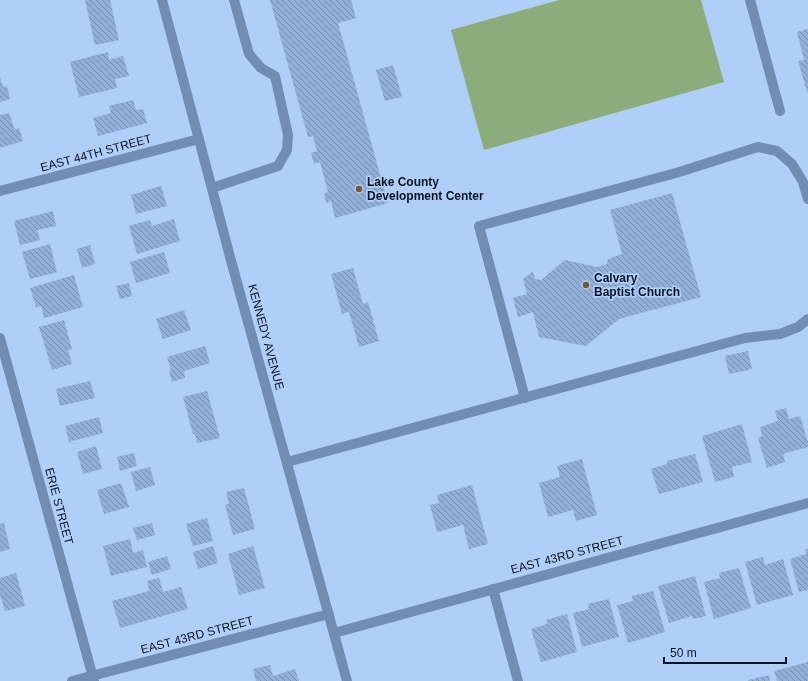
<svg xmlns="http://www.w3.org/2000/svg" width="808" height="681" viewBox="0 0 808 681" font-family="Helvetica,sans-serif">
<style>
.grass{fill:#8aad7a}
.building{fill:url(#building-back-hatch)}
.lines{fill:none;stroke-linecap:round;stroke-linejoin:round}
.minor{stroke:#718db3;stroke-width:10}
.poi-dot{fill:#76592d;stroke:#b0cff8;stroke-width:1.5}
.labels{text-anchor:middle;stroke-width:3.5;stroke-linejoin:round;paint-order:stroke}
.street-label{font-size:12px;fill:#091423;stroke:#b0cff8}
.poi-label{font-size:12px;font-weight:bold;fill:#091423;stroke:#b0cff8;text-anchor:start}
</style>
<defs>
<pattern id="building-back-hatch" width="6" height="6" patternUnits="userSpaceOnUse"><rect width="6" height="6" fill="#91afd7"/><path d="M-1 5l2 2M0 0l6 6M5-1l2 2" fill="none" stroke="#758dae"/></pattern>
</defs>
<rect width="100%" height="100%" fill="#b0cff8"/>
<path class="grass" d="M559,0H701L724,82L484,150L451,30Z"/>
<g class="building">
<path d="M85,0H110L119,40L95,45Z"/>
<path d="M270,0H351L356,18L338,23L388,203L335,218L331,201L326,203L324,194L328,192L320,162L314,164L311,153L317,151L313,136L308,137Z"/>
<path d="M808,29V92H807L798,61L804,60L797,32Z"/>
<path d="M108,52L109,60L123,56L129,76L115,79L117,88L79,97L70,62Z"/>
<path d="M393,65L402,97L385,101L376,70Z"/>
<path d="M0,77L3,87L7,86L10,99L0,102Z"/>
<path d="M133,100L136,110L143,109L147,123L98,136L93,118L111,113L109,106Z"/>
<path d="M9,113L15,130L19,128L23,141L0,148V115Z"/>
<path d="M161,186L167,206L136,214L131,195Z"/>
<path d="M672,193L701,297L619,319L586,346L539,337L533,312L518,317L513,298L527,294L523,279L532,272H533L535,279L541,280L565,260L597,267L607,264L608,259L622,254L610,210Z"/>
<path d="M53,211L56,226L37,230L40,240L20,245L14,221Z"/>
<path d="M174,219L180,241L137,254L129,226L150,220L152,226Z"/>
<path d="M50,244L57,272L30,279L22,252Z"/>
<path d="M90,245L95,264L82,268L77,249Z"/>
<path d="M164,252L170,273L136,283L130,262Z"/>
<path d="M353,268L363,304L368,302L379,341L359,347L349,312L342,314L331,274Z"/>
<path d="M74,275L83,307L44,318L41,306L36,307L30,288Z"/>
<path d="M129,283L132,296L120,299L116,286Z"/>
<path d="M184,310L191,330L163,339L156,319Z"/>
<path d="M64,320L72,349L68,350L72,364L52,370L39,327Z"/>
<path d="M205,346L210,363L184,371L185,378L172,382L169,371L171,370L167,357Z"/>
<path d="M748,351L752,369L729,374L725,356Z"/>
<path d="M90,381L95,398L60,406L56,389Z"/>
<path d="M207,391L220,438L197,443L195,434H193L183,397Z"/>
<path d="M786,408L789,419L800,416L808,442V447L783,454L785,462L767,468L758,438L762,436L760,427L778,421L775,411Z"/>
<path d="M99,417L103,433L69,442L65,426Z"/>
<path d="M742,424L752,462L732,467L734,477L715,482L702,436Z"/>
<path d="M96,446L102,469L83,474L77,452Z"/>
<path d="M134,453L137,466L120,471L117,457Z"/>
<path d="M695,454L703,482L659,494L651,469L667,464V461Z"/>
<path d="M582,459L597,515L576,521L573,510L548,517L539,483L560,477L557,466Z"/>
<path d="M150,467L155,485L136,491L131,472Z"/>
<path d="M121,483L129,507L104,514L97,490Z"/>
<path d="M472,485L488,544L469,549L463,525L437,532L430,505L439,503L437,495Z"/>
<path d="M244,488L255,529L233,535L225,505L229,504L226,492Z"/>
<path d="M207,518L213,541L193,546L186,524Z"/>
<path d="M4,523L10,549L0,552V524Z"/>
<path d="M152,523L155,535L137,540L133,528Z"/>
<path d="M130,539L133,553L143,550L147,567L111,576L103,546Z"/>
<path d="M213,546L218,563L198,569L193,552Z"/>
<path d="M253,546L265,588L239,595L228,554Z"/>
<path d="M808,549V590L799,592L790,559L806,554L805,550Z"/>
<path d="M167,556L171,569L152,575L148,562Z"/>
<path d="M763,557L765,565L783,559L793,595L757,605L745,562Z"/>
<path d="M739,568L751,608L714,619L704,582L720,578L719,573Z"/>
<path d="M16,573L25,606L5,611L0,595V578Z"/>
<path d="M695,576L706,616L693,619L692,616L669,623L658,586Z"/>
<path d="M159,578L163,592L181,587L188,609L120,628L112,601L149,591L147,581Z"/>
<path d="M653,591L665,632L628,643L617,605L633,601L632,596Z"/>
<path d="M609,599L619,637L582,647L573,613L589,609L588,604Z"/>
<path d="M567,614L577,652L541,662L531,629L547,624L546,620Z"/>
<path d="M808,662V681H777L774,671Z"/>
<path d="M270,665L273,676L295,669L299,681H256L253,669Z"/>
<path d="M769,675L770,681H748V680Z"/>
</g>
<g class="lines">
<g class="minor">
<path d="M162,0L233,268L347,681"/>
<path d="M750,0L780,111"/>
<path d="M212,188L278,166L287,150L288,135L275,76L261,68L249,54L234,0"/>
<path d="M0,191L199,139"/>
<path d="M0,338L94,681"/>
<path d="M525,398L479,226L676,173L758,147L777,151L792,164L803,182L808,199"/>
<path d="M287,462L745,338L780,334L798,327L808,319"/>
<path d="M493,589L518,681"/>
<path d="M334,633L808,503"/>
<path d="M72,681L329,614"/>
</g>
</g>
<g class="poi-dot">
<circle cx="359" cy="189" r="4"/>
<circle cx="586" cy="285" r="4"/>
</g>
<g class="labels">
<g class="street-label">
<text transform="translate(96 153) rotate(-15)" y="4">EAST 44TH STREET</text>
<text transform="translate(266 337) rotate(75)" y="4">KENNEDY AVENUE</text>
<text transform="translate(59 506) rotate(75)" y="4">ERIE STREET</text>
<text transform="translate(567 555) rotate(-15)" y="4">EAST 43RD STREET</text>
<text transform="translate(197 635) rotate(-15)" y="4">EAST 43RD STREET</text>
</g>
<g class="poi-label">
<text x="367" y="186">Lake County<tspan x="367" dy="14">Development Center</tspan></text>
<text x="594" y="282">Calvary<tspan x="594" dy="14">Baptist Church</tspan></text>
</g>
</g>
<path d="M664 657v6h122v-6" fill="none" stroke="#091423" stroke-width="2"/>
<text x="670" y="657" font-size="12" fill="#091423" stroke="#b0cff8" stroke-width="3" paint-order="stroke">50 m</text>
</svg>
